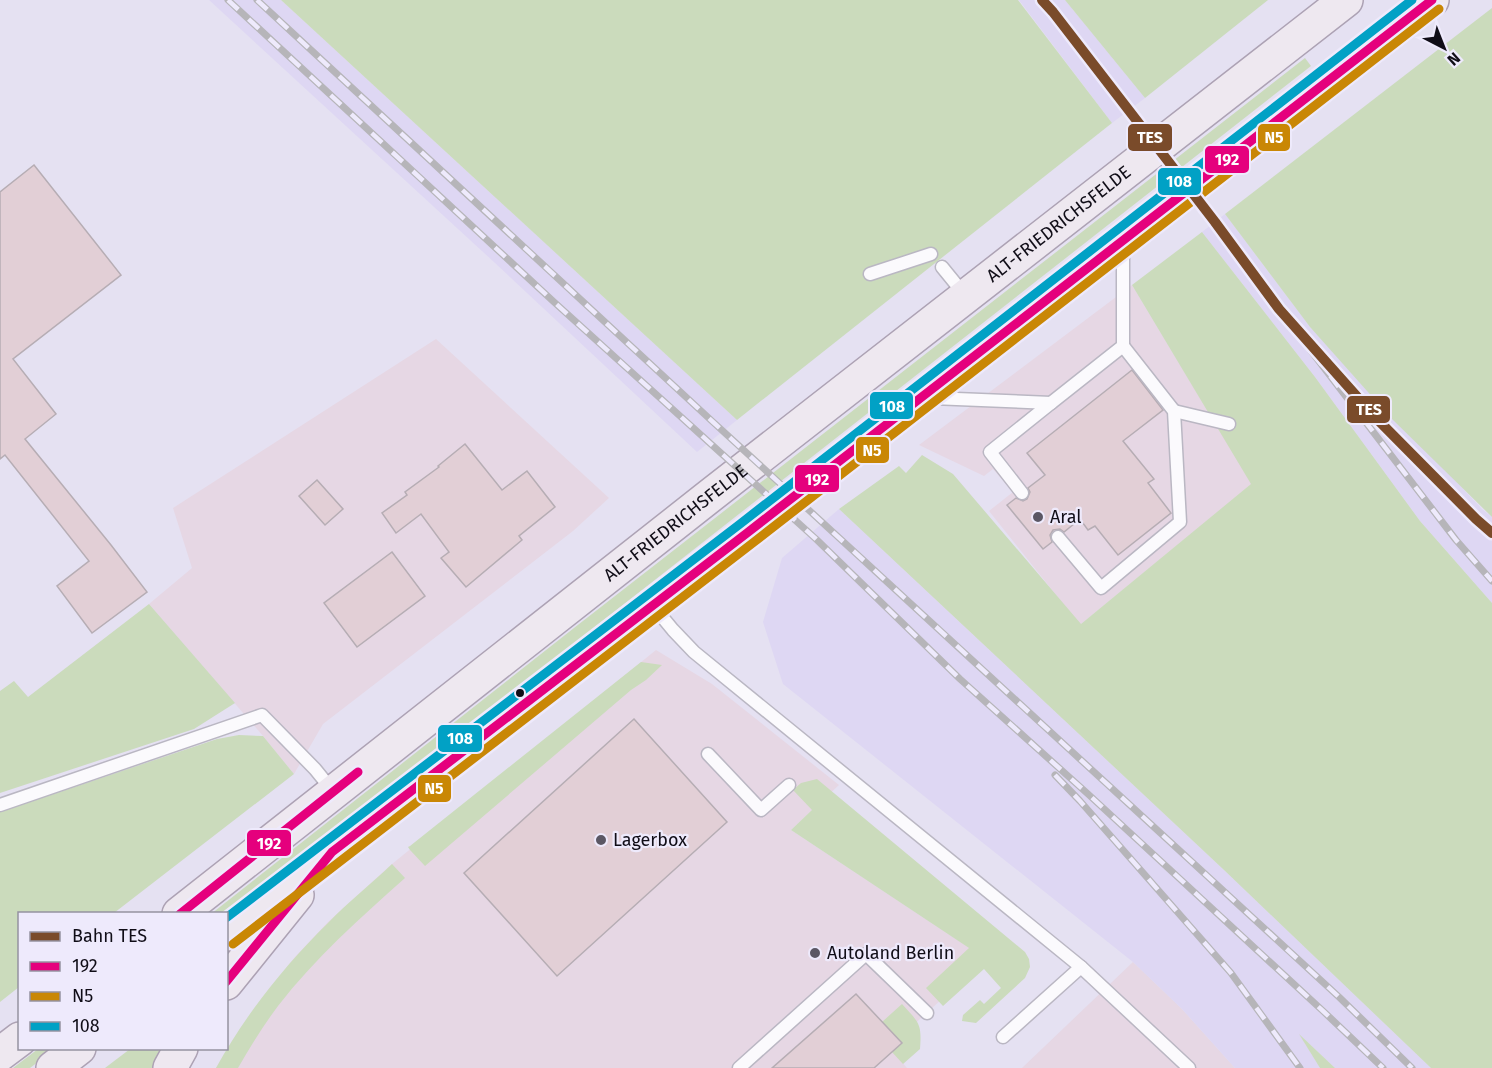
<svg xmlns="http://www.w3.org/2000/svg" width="1492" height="1068" viewBox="0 0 1492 1068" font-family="'Fira Sans',sans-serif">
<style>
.commercial{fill:#e6d7e4}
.built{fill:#ded7f3}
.green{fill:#cbdbbc}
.building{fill:#e2cfd6;stroke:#b6adb4;stroke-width:1.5}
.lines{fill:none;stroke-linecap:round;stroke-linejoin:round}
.service-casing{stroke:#bab7c3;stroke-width:15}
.primary-casing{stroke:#ada2b4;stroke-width:36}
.service{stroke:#fbfafd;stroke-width:12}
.primary{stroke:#eee8f0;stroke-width:33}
.rail-casing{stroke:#b6b5b9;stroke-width:7}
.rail{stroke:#eeeafc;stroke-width:4.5;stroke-dasharray:14;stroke-linecap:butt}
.bus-1-casing{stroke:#eeeafc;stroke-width:14}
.bus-2-casing{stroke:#eeeafc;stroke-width:14}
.bus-3-casing{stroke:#eeeafc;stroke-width:14}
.bus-1{stroke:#e5007d;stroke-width:9}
.bus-2{stroke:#c98705;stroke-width:9}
.bus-3{stroke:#01a1c5;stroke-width:9}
.rail-1-casing{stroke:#eeeafc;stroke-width:15}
.rail-1{stroke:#7a4b2a;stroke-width:10}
.poi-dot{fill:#5b5764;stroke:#eeeafc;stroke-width:2}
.bus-dot{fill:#100d17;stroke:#eeeafc;stroke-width:2}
.labels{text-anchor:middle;stroke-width:4.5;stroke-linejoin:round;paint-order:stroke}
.street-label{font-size:18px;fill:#100d17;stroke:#eeeafc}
.poi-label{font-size:18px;fill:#100d17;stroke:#eeeafc;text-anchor:start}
.line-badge{stroke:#eeeafc;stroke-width:2}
.badge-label{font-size:16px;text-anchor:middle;font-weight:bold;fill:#fff}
</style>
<rect width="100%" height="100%" fill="#e5e1f2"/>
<g class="commercial">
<path d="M1132,285L1252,484L1080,625L989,511L1013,492L993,469L984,476L919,445Z"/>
<path d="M436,339L609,498L573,531L323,724L294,774L263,736L149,604L192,568L173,508Z"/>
<path d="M656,650L712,684L839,785L791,830L986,959L898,1039L902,1044L893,1052L907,1068H216L242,1026L268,990L295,957L328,922L392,864Z"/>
<path d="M1133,962L1182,1009L1235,1068H1022Z"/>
</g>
<g class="built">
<path d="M209,0H281L737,420L697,452L495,263Z"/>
<path d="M1019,0H1065L1145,98L1112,123Z"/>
<path d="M1225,214L1310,327L1482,509L1492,517V603L1420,521L1315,377L1202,232Z"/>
<path d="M839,509L1224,870L1431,1068H1335L1301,1036L1320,1068H1235L1182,1009L1133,962L783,684L763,622L782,558Z"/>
</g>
<g class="green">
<path d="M281,0H1018L1112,123L737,420Z"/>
<path d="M1065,0H1268L1145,98Z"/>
<path d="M1492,8V517L1392,419L1310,327L1225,214Z"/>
<path d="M1305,58L1311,66L227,915L226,914H211L574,628Z"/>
<path d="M1202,232L1315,377L1420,521L1492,603V1068H1431L1224,870L839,509L899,466L906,473L922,455L953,474L1081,624L1251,484L1132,285Z"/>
<path d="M149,604L235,703L194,729L0,793V691L14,681L28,697Z"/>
<path d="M641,662L662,665L646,680L631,690L425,866L410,850L408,847L410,846Z"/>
<path d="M239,735L263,736L294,774L114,913L20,914L19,987L0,1002V812L217,739Z"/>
<path d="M817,779L1025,952L1029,959L1030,967L1025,978L976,1023L962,1021L963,1015L980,1000L984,1004L1001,988L984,969L943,1006L926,988L969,948L791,830L812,810L793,790L801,783Z"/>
<path d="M392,864L405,878C360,918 315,958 278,1006C263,1026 250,1047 238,1068H216C245,1015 285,965 328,923C348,902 371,884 392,864Z"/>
<path d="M902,1004C919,1023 922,1023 920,1049L903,1064L892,1052L901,1043L882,1022Z"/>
<path d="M1299,1034L1335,1068H1320Z"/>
<path d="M38,1049H55L30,1068H13Z"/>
<path d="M130,1049H165L155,1068H105Z"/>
</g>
<g class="building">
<path d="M34,165L121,275L13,359L56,414L25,439L111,545L147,592L92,633L57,586L89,561L5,455L0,459V192Z"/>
<path d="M1132,370L1163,410L1123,441L1154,479L1148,483L1171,513L1118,555L1095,526L1088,530L1080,519L1064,532L1060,529L1053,530L1050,535L1052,542L1043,549L1007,505L1016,498L1023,501L1027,499L1030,492L1028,488L1045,475L1027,453Z"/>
<path d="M465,444L502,490L527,471L555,507L519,536L522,540L466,587L441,558L449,552L421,514L396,533L382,513L407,495L405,492L439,467L438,466Z"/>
<path d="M317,480L343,509L325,525L299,496Z"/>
<path d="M392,552L425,596L357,647L324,603Z"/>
<path d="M634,719L727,822L557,976L464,873Z"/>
<path d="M856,994L902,1043L874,1068H772Z"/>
</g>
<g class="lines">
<g class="service-casing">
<g id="service">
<path d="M942,267L964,294"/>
<path d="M870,274L931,254"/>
<path d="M932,398L1051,403L1123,346V244"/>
<path d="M1174,411L1229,424"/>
<path d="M1022,493L990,452L1051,403"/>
<path d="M1058,537L1101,588L1180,522L1174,411L1123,346"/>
<path d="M654,607L673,630L694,652L1081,967L1189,1068"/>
<path d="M708,754L761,810L789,785"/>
<path d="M0,805L262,715L315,769L332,790"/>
<path d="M1003,1037L1081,967"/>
<path d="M739,1068L866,954L927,1013"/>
</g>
</g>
<g class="primary-casing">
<g id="primary">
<path id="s1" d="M179,914L711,495L1346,0"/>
<path d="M226,934L747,533L1432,0"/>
<path d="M226,983L297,895"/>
<path d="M0,1054L20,1039"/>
<path d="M53,1068L79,1048"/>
<path d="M170,1068L181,1048"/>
</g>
</g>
<use href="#service" class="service"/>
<use href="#primary" class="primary"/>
<g class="rail-casing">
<g id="rail">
<path d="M228,0L554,302L816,539L960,679L1088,794L1323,1011L1383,1068"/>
<path d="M257,0L713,422L1339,997L1412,1068"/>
<path d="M1279,309L1456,540L1492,581"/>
<path d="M1055,775L1080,801L1231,973L1300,1068"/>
</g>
</g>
<use href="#rail" class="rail"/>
<g class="bus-1-casing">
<g id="bus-1">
<path d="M180,914L358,772"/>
<path d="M226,982L332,852L747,533L1432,0"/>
</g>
</g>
<g class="bus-2-casing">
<path id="bus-2" d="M233,944L754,542L1439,9"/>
</g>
<g class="bus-3-casing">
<path id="bus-3" d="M226,918L740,524L1412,0"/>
</g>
<use href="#bus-1" class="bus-1"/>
<use href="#bus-2" class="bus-2"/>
<use href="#bus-3" class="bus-3"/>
<g class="rail-1-casing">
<path id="rail-1" d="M1042,0L1053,12L1215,222L1279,309L1377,419L1476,519L1492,533"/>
</g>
<use href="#rail-1" class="rail-1"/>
</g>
<g class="poi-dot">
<circle cx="1038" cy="517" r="6"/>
<circle cx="601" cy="840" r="6"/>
<circle cx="815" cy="953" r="6"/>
</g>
<circle class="bus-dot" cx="520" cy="693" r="5"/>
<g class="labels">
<g class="street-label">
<text dy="6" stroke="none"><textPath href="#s1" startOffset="1118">ALT-FRIEDRICHSFELDE</textPath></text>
<text dy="6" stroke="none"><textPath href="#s1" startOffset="632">ALT-FRIEDRICHSFELDE</textPath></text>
</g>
<g class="poi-label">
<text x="1050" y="523">Aral</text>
<text x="613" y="846">Lagerbox</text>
<text x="827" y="959">Autoland Berlin</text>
</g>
</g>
<g class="line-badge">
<rect x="1127" y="123" width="46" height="29" rx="6" fill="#7a4b2a"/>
<rect x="1257" y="123" width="34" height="29" rx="6" fill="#c98705"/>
<rect x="1204" y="145" width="46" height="29" rx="6" fill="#e5007d"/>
<rect x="1157" y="167" width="45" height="29" rx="6" fill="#01a1c5"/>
<rect x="869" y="391" width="45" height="29" rx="6" fill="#01a1c5"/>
<rect x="1346" y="395" width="45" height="29" rx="6" fill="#7a4b2a"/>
<rect x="855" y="436" width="35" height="28" rx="6" fill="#c98705"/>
<rect x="794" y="464" width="46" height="29" rx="6" fill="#e5007d"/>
<rect x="437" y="724" width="46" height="29" rx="6" fill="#01a1c5"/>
<rect x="417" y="774" width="35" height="29" rx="6" fill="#c98705"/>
<rect x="246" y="829" width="46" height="28" rx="6" fill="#e5007d"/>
</g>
<g class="badge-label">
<text x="1150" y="143">TES</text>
<text x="1274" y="143">N5</text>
<text x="1227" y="165">192</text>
<text x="1179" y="187">108</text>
<text x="892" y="412">108</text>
<text x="1369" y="415">TES</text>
<text x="872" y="456">N5</text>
<text x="817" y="485">192</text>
<text x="460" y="744">108</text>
<text x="434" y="794">N5</text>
<text x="269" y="849">192</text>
</g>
<rect x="18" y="912" width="210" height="138" fill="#eeeafc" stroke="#9592a0" stroke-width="1.5"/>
<rect x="30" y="932" width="30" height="9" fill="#7a4b2a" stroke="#9592a0" stroke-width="1.5"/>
<text x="72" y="942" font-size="18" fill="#100d17">Bahn TES</text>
<rect x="30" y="962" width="30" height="9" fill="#e5007d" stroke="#9592a0" stroke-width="1.5"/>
<text x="72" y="972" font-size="18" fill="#100d17">192</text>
<rect x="30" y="992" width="30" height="9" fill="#c98705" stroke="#9592a0" stroke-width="1.5"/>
<text x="72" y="1002" font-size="18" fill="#100d17">N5</text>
<rect x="30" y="1022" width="30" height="9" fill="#01a1c5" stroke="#9592a0" stroke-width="1.5"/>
<text x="72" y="1032" font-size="18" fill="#100d17">108</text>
<g transform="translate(1444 48) rotate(138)" stroke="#eeeafc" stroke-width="4.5" paint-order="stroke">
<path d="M0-4.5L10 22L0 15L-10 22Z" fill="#100d17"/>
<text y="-9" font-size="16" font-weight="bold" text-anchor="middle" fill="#100d17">N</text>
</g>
</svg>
